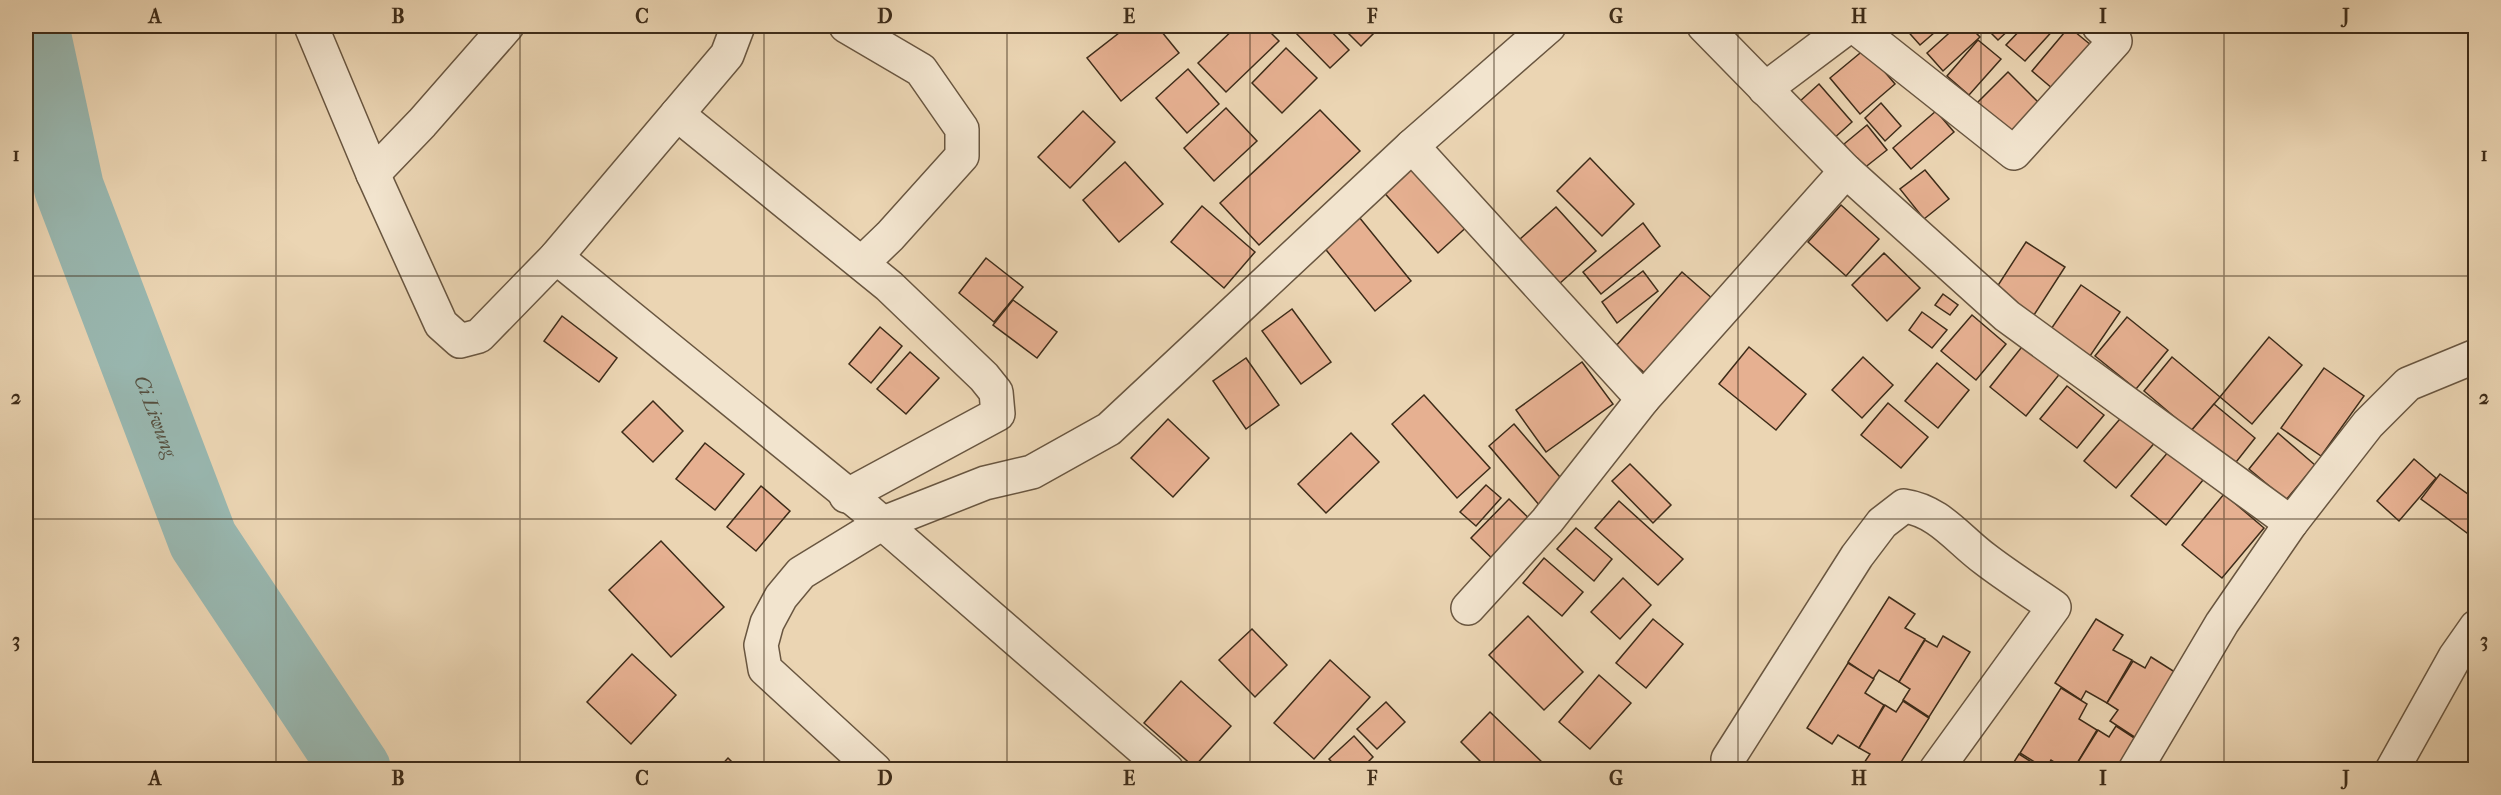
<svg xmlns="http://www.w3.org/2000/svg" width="2501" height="795" viewBox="0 0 2501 795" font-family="'IM FELL French Canon',serif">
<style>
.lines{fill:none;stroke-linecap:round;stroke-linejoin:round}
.river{stroke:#99b8b1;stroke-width:70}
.building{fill:#e6b091;stroke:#3e2c19;stroke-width:1.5}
.minor-casing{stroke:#695640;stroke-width:36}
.minor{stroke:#f2e4ce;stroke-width:33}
.grid{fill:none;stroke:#3e2c19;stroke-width:1.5;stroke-opacity:0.55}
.labels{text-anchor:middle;stroke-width:6;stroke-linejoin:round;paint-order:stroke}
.water-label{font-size:20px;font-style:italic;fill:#554f3f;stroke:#f2e4ce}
.neatline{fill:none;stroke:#3e2c19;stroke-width:2}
.grid-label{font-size:20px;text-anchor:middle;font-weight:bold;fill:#3e2c19}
</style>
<rect width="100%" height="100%" fill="#ebd5b3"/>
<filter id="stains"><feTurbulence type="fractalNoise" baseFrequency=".00333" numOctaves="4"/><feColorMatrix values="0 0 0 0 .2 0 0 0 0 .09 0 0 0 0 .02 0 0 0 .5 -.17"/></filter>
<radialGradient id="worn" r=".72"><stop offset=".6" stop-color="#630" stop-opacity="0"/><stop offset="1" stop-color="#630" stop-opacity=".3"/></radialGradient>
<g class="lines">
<path class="river" id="s1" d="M34,26L69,188L203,540L356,770"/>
</g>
<g class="building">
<path d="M1128,26H1157L1179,53L1121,101L1087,58Z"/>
<path d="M1237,26H1264L1279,41L1226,92L1198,63Z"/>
<path d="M1297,26H1326L1349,50L1330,68L1293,30Z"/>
<path d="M1341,26H1376L1379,28L1361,46Z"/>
<path d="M1903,26H1942L1920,45Z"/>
<path d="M1957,26H1969L1980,37L1943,71L1927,53Z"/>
<path d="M1984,26H2013L1998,40Z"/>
<path d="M2024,26H2057L2025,61L2006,45Z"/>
<path d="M2069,27L2097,50L2060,95L2032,71Z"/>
<path d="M1978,40L2001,59L1969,95L1947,76Z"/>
<path d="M1286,48L1317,78L1282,113L1252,83Z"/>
<path d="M1865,49L1895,84L1860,114L1830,78Z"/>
<path d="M1188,69L1219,104L1187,133L1156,98Z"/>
<path d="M2008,72L2039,103L2008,134L1977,103Z"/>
<path d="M1819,84L1852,122L1832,140L1799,102Z"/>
<path d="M1881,103L1901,126L1885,141L1865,118Z"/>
<path d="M1226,108L1257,141L1214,181L1184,148Z"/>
<path d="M1320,110L1360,151L1259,245L1220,203Z"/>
<path d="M1083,111L1115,142L1070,188L1038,157Z"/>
<path d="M1936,111L1954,132L1911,169L1893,148Z"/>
<path d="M1867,125L1887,150L1863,169L1844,144Z"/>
<path d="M1590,158L1634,204L1602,236L1557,191Z"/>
<path d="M1412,159L1471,223L1438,253L1380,188Z"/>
<path d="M1125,162L1163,204L1119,242L1083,200Z"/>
<path d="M1925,170L1949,199L1924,219L1900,189Z"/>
<path d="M1841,205L1879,239L1846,276L1808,242Z"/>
<path d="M1202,206L1255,252L1224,288L1171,242Z"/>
<path d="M1556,207L1596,251L1559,284L1520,239Z"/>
<path d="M1359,217L1411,281L1375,311L1323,246Z"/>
<path d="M1643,223L1660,246L1601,294L1583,272Z"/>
<path d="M2026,242L2065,267L2034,315L1995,290Z"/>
<path d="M1884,253L1920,288L1887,321L1852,285Z"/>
<path d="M986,258L1023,287L994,322L959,293Z"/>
<path d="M1643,271L1658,291L1617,323L1602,302Z"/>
<path d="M1682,272L1714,300L1647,375L1615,347Z"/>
<path d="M2081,285L2120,312L2090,356L2051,329Z"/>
<path d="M1943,294L1958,305L1950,315L1935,305Z"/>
<path d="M1013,300L1057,332L1037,358L993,325Z"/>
<path d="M1292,309L1331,362L1301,384L1262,331Z"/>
<path d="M1922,312L1947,330L1932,348L1909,330Z"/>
<path d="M1972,315L2006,344L1976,380L1941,351Z"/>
<path d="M562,316L617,358L599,382L544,341Z"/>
<path d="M2127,317L2168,350L2136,389L2095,356Z"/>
<path d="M880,327L902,346L871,383L849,364Z"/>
<path d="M2269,337L2302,365L2252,424L2220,397Z"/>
<path d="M2025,343L2062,371L2026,416L1990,387Z"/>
<path d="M1749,347L1806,394L1776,430L1719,384Z"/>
<path d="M910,352L939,378L906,414L877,389Z"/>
<path d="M1863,357L1893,385L1862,418L1832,390Z"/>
<path d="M2172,357L2220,397L2191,431L2144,391Z"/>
<path d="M1246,358L1279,405L1246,429L1213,381Z"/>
<path d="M1582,362L1613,404L1546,452L1516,410Z"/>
<path d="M1937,363L1969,390L1938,428L1905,401Z"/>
<path d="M2324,368L2364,396L2321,456L2281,428Z"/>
<path d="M2067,386L2104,415L2077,448L2040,419Z"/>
<path d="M1424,395L1490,468L1457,498L1392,424Z"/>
<path d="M653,401L683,431L653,462L622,432Z"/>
<path d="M1888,403L1928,437L1901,468L1861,435Z"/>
<path d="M2214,404L2255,438L2233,466L2191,431Z"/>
<path d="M2125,413L2157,440L2116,488L2084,461Z"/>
<path d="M1168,419L1209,458L1173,497L1131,458Z"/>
<path d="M1514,424L1566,484L1540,506L1489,446Z"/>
<path d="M1351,433L1379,462L1326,513L1298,484Z"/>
<path d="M2278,433L2315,465L2286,500L2249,469Z"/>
<path d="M705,443L744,474L715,510L676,479Z"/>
<path d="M2169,451L2203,480L2166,525L2131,496Z"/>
<path d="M2414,459L2436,478L2399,521L2377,501Z"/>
<path d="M1630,464L1671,505L1653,523L1612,481Z"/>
<path d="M2440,474L2476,500V521L2467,533L2421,499Z"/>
<path d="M1486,485L1501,498L1476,526L1460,512Z"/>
<path d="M761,486L790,511L756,551L727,527Z"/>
<path d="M2224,494L2264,528L2222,578L2182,545Z"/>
<path d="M1509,499L1538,527L1500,566L1471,538Z"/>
<path d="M1619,501L1683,559L1658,585L1595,528Z"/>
<path d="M1576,528L1612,559L1594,581L1557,549Z"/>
<path d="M661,541L724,607L671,657L609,590Z"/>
<path d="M1544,558L1583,592L1562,616L1523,583Z"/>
<path d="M1623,578L1651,605L1620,639L1591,612Z"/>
<path d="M1889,597L1915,614L1905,628L1925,639L1899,682L1879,670L1873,679L1848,662Z"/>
<path d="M1528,616L1583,672L1544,710L1489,655Z"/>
<path d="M1653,619L1683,644L1646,688L1616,663Z"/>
<path d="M2096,619L2123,635L2113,650L2132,660L2107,703L2086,691L2081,700L2055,683Z"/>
<path d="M1252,629L1287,665L1255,697L1219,660Z"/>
<path d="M1943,636L1970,652L1929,717L1903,700L1910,689L1899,682L1925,640L1937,647Z"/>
<path d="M632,654L676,695L631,744L587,702Z"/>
<path d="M2151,657L2178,674L2136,738L2110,721L2118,710L2107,703L2133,661L2145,668Z"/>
<path d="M1330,660L1370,697L1314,759L1274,723Z"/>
<path d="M1848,663L1874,679L1865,693L1884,705L1859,748L1838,735L1832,744L1807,728Z"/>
<path d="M1599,675L1631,703L1590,749L1559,722Z"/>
<path d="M1181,681L1231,726L1194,767L1144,723Z"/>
<path d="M2061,688L2087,704L2079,719L2097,730L2073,770H2067L2051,760L2046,769L2020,753Z"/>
<path d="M1903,701L1929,718L1896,770H1868L1862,766L1870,754L1859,748L1885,705L1896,712Z"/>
<path d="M1386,702L1405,722L1377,749L1357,729Z"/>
<path d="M1490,712L1544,764L1538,770H1489L1461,742Z"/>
<path d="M2116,726L2142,743L2125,770H2073L2098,730L2109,737Z"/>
<path d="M1354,736L1373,757L1360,770H1339L1329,759Z"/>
<path d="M2019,754L2044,770H2009Z"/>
<path d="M728,758L740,770H717Z"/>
</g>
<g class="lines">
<g class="minor-casing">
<g id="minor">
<path d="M311,26L373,174L422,123L507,26"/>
<path d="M846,26L921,70L962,129V156L890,236L862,263"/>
<path d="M1704,26L1846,171L2007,316L2291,523"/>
<path d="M1854,26L2014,153L2115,41L2099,26"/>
<path d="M1765,89L1849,26"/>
<path d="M677,114L889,286L984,377L996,392L998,414L846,496"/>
<path d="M1412,146L1643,399"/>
<path d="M373,174L441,324L460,341L479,336L556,257L727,55L738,26"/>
<path d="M556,257L866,509L1167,770"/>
<path d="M1468,608L1547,521L1643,399L1846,171"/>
<path d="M1728,759L1857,556L1882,523L1904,506C1939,511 1958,539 1985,559C2007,576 2031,591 2054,607L1936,770"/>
<path d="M875,770L765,669L761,645L767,623L781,597L801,573L881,524L985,483L1032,472L1109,429L1412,146L1549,26"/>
<path d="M2135,770L2222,623L2291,523L2368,424L2408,384L2476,356"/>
<path d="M2392,770L2455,657L2476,627"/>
</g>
</g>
<use href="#minor" class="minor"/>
</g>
<path class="grid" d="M276,26V770M520,26V770M764,26V770M1007,26V770M1250,26V770M1494,26V770M1738,26V770M1981,26V770M2224,26V770M26,276H2476M26,519H2476"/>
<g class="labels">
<g class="water-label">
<text dy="7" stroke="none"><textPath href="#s1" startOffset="410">Ci Liwung</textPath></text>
</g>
</g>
<rect width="2501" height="795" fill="none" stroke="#ebd5b3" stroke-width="66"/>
<rect x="33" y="33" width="2435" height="729" class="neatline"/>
<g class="grid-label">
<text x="155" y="23">A</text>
<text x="398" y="23">B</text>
<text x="642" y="23">C</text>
<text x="885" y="23">D</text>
<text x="1129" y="23">E</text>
<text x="1372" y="23">F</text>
<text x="1616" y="23">G</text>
<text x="1859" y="23">H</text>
<text x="2103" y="23">I</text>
<text x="2346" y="23">J</text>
<text x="16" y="161">1</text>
<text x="2484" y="161">1</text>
<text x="16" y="404">2</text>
<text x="2484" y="404">2</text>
<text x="16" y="647">3</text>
<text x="2484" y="647">3</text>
<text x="155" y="785">A</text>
<text x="398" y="785">B</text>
<text x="642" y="785">C</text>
<text x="885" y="785">D</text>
<text x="1129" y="785">E</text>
<text x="1372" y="785">F</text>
<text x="1616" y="785">G</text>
<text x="1859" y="785">H</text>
<text x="2103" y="785">I</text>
<text x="2346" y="785">J</text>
</g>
<rect width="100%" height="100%" filter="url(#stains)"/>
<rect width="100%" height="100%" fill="url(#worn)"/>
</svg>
